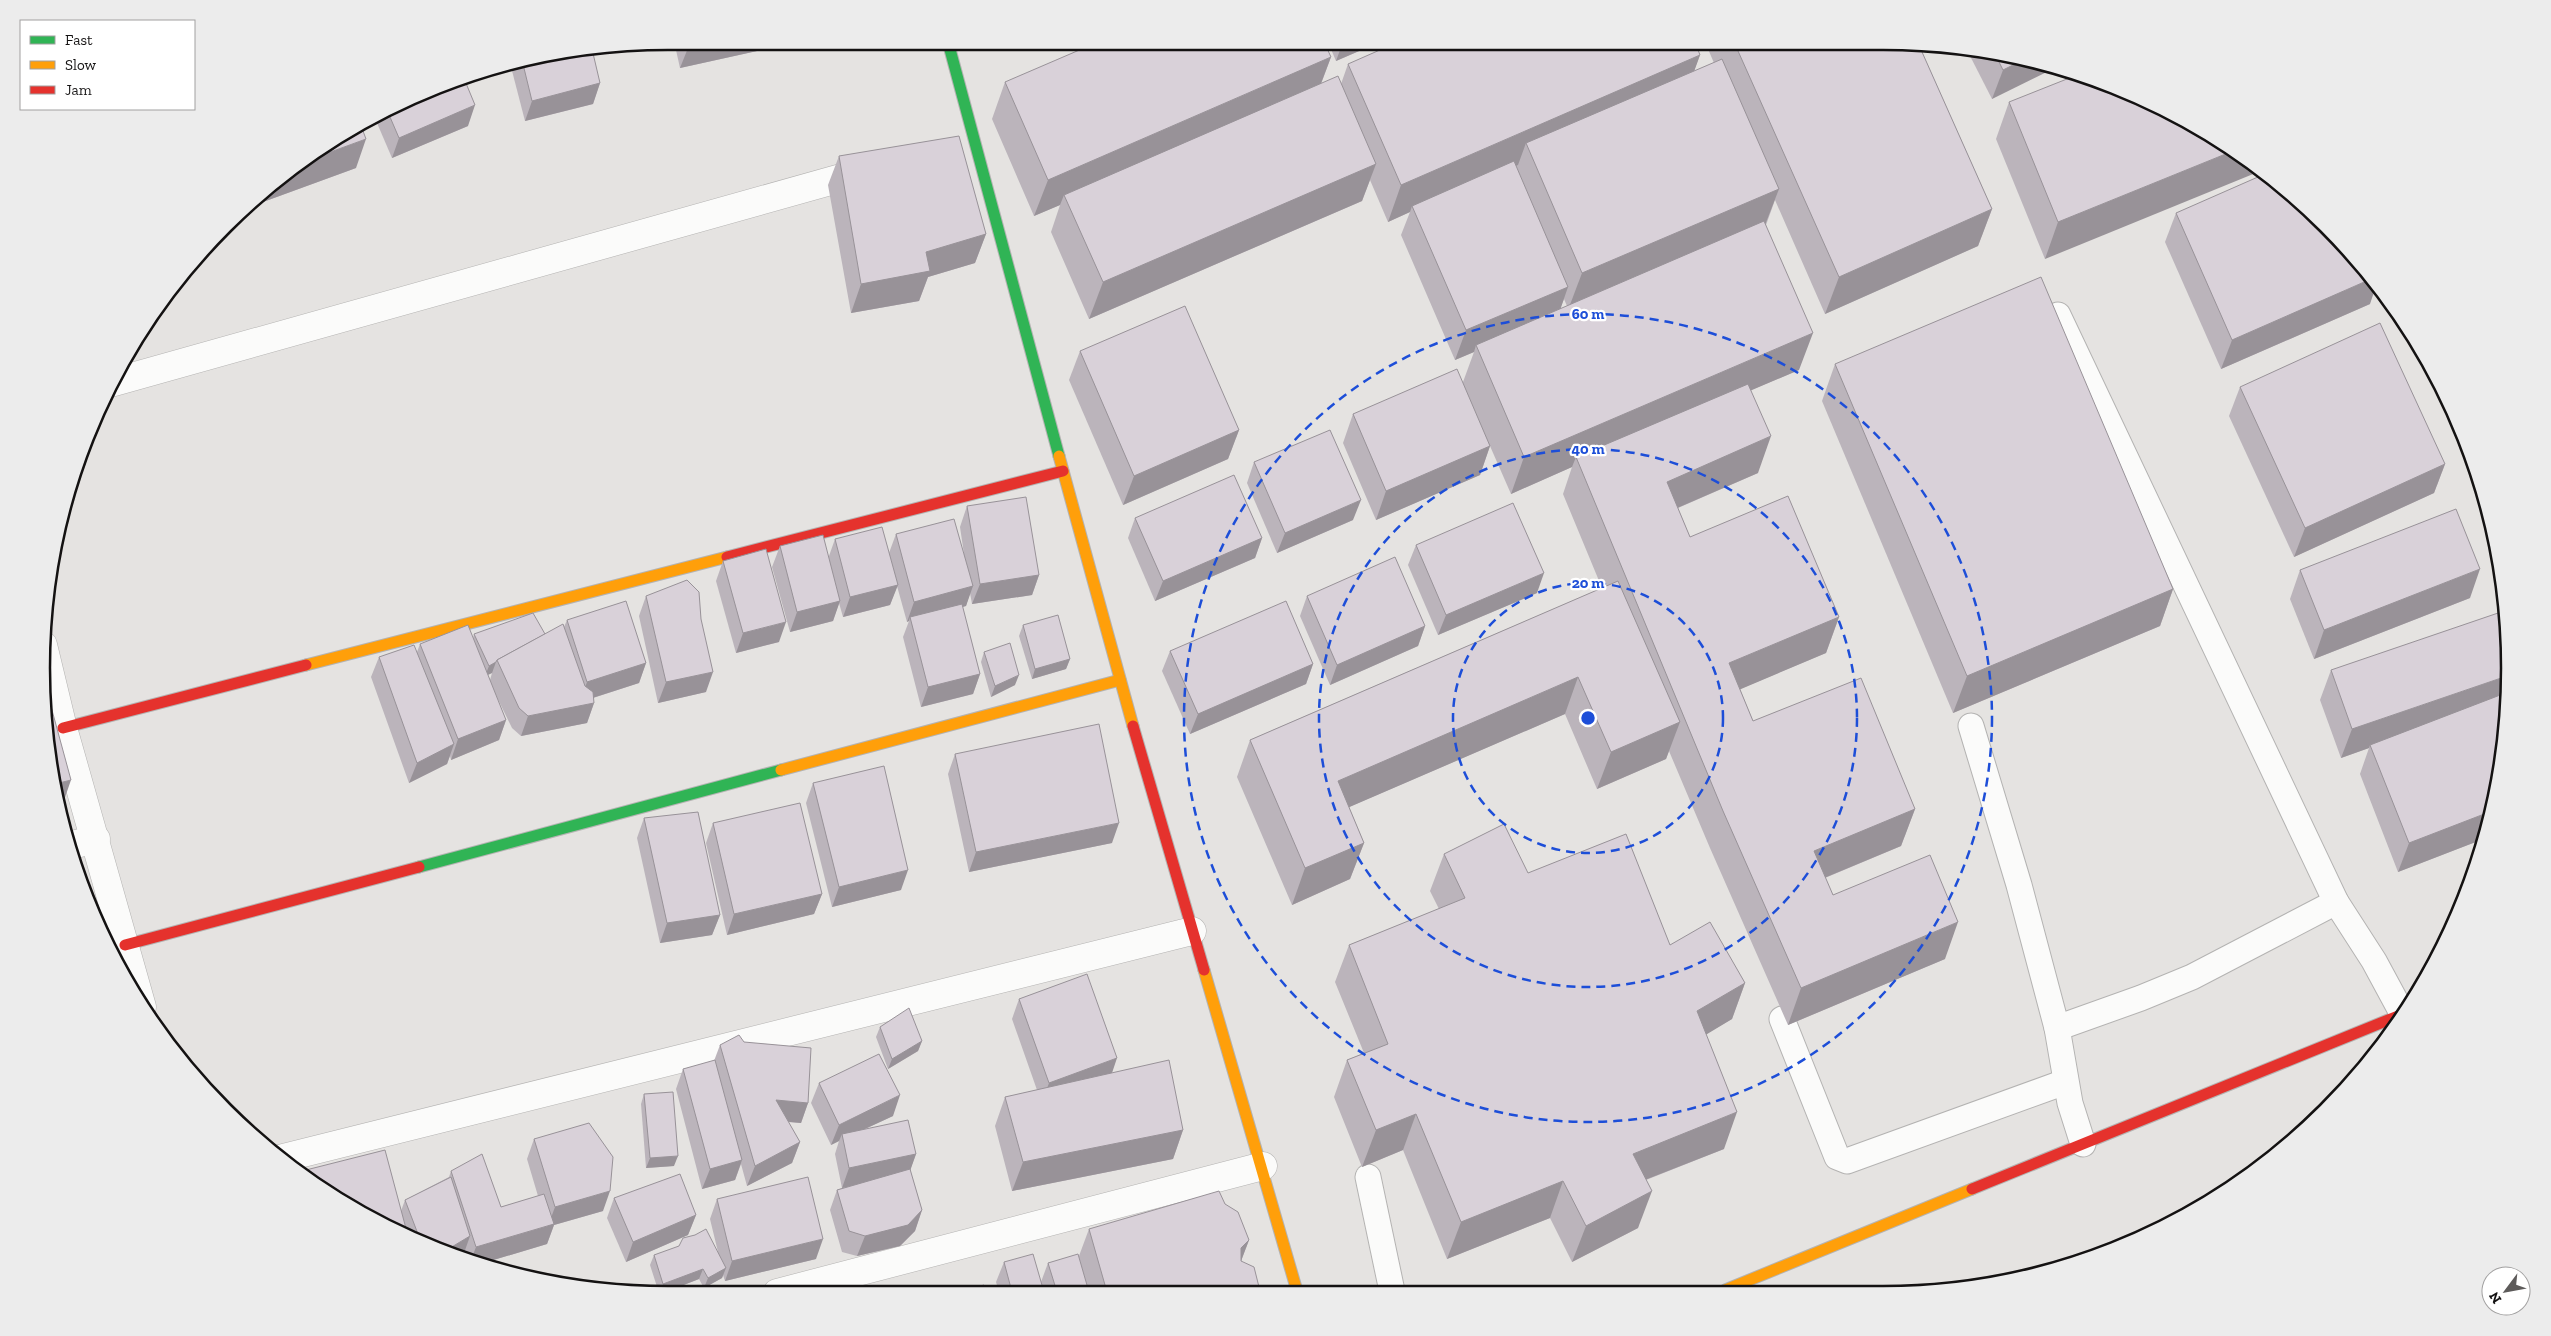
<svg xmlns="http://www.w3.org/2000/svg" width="2551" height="1336" viewBox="0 0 2551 1336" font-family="'Zilla Slab',serif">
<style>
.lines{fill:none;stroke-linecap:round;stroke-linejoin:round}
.lane-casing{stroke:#b4b3b2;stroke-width:27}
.street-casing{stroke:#b4b3b2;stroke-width:29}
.fast-casing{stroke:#b4b3b2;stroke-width:13}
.slow-casing{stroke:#b4b3b2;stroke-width:13}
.jam-casing{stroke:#b4b3b2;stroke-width:13}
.lane{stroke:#fbfbfa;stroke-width:25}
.street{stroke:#fbfbfa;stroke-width:28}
.fast{stroke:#30b455;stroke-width:11}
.slow{stroke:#ff9f0a;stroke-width:11}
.jam{stroke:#e5322d;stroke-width:11}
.wall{fill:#bbb4bb;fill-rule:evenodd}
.shaded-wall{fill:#989298}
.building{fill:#d9d1d9;stroke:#989298}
.ring{fill:none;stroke:#1d4ed8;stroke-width:2.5;stroke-dasharray:9 6}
.rim{fill:none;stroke:#141212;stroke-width:2.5}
.centre{fill:#1d4ed8;stroke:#fff;stroke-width:2.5}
.ring-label{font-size:15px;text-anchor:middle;font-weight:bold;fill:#1d4ed8;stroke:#fff;stroke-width:4.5;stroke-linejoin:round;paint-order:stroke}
</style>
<rect width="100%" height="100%" fill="#e5e3e1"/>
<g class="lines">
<g class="lane-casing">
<g id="lane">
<path d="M2058,315L2336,902L2374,961L2401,1011"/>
<path d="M1971,726L2019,885L2057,1028L2070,1103L2083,1144"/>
<path d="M1782,1019L1837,1157L1847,1161L2065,1082"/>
<path d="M2057,1028L2141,998L2192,977L2336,902"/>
<path d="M1368,1177L1392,1291"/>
</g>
</g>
<g class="street-casing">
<g id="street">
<path d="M114,382L866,171"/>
<path d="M43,645L63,728L142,1007"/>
<path d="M68,846L96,839"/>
<path d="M279,1159L1192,931"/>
<path d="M777,1293L1263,1166"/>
</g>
</g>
<g class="fast-casing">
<g id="fast">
<path d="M948,42L1059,456"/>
<path d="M419,867L781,770"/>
</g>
</g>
<g class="slow-casing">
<g id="slow">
<path d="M1059,456L1133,726"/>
<path d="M306,665L727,557"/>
<path d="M781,770L1120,680"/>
<path d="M1204,970L1297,1291"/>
<path d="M1725,1290L1972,1189"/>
</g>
</g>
<g class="jam-casing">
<g id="jam">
<path d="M727,557L1063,471"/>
<path d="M1133,726L1204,970"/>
<path d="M63,728L306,665"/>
<path d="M125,945L419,867"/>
<path d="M1972,1189L2398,1016"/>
</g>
</g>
<use href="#lane" class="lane"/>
<use href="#street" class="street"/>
<use href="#fast" class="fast"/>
<use href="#slow" class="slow"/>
<use href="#jam" class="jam"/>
</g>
<g class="wall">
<path d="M674,41H760L757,51L680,68Z"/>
<path d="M1328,42H1380L1336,61Z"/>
<path d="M1705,42L1918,43L1992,209L1978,246L1825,314L1775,200L1766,225L1799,370L1751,390L1758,473L1678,508L1690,537L1839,617L1826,653L1740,689L1753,721L1915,809L1901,846L1825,878L1833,895L1945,959L1788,1025L1710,848L1669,751L1666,759L1597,789L1565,714L1349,807L1364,843L1350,879L1292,905L1237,777L1250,740L1602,588L1563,494L1572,467L1511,494L1490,446L1480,475L1376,520L1343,443L1353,414L1463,382L1474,352L1455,360L1401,235L1410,212L1388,222L1370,180L1362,201L1089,319L1051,232L1060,205L1034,216L992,119L1005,82L1331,57L1321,84H1341L1348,64L1700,55L1694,71L1714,63ZM1564,299L1567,306L1560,309Z"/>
<path d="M1967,50L2045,63L1992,99Z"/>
<path d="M546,53L600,83L593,104L525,121L510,63Z"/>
<path d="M463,76L468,126L392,158L374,116Z"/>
<path d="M2009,102L2160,106L2045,259L1996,139Z"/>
<path d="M839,156L986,234L975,263L928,277L919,301L851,313L828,185Z"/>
<path d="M356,168L263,202L260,195L286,171Z"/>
<path d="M2176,213L2370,304L2221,369L2165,242Z"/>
<path d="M1080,351L1239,430L1228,459L1123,505L1069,380Z"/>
<path d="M1835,364L2173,589L2160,626L1953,713L1822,401Z"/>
<path d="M2240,387L2445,464L2434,493L2294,557L2229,416Z"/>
<path d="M1254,462L1353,520L1277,553L1247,483Z"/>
<path d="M967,506L1039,575L1032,595L972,604L970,593L966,606L962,607L980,674L973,694L921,707L903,637L909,621L907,622L897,586L890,605L843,617L839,603L833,621L790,632L772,567L780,546L829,556L835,539L889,553L896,534L964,554L960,527Z"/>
<path d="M1135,518L1262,538L1255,558L1155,601L1128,538Z"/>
<path d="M1416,545L1537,593L1438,635L1408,565Z"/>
<path d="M723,561L779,642L736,653L716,581Z"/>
<path d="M2300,570L2470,598L2314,659L2290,599Z"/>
<path d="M646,596L706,692L658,703L639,616Z"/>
<path d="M1307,596L1425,626L1418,646L1330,685L1300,616Z"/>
<path d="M567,620L646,663L639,683L593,698L594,703L587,723L521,736L512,728L493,689L506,720L499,740L451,760L450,756L447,764L409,783L371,677L379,657L417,652L420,644L473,638L474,634H545L564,627ZM492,673L490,680L488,675Z"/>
<path d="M1023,625L1070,659L1066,669L1032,679L1019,636Z"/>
<path d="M1170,651L1313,664L1306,684L1190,734L1162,671Z"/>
<path d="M984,652L1015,685L991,697L981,662Z"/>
<path d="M2331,670L2488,830L2486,838L2398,872L2360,774L2369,748L2341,758L2320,700Z"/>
<path d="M955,754L1112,843L969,872L948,774Z"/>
<path d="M813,783L901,890L832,907L806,803Z"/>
<path d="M644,818L720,915L712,935L660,943L637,838Z"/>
<path d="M713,823L822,894L814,914L727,935L706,843Z"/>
<path d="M1444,854L1528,873L1670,945L1745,983L1732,1019L1706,1034L1724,1149L1646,1180L1638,1228L1572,1262L1550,1218L1447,1259L1403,1150L1362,1167L1334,1097L1347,1060L1364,1053L1335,982L1349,945L1439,909L1430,891Z"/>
<path d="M1019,999L1112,1073L1183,1130L1173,1159L1012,1191L995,1126L1005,1097L1037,1090L1012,1019Z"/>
<path d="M880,1027L922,1041L918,1051L888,1069L876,1037Z"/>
<path d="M744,1042L808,1103L801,1123L788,1122L800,1142L792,1163L747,1186L741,1164L735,1180L702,1189L676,1089L683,1069L714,1061L720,1045Z"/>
<path d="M819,1083L893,1116L863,1130L916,1154L910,1170L922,1210L915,1231L900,1246L857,1256L842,1252L830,1210L837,1190L842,1188L835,1154L839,1141L831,1145L811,1103Z"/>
<path d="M644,1094L674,1166L646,1168L641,1104Z"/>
<path d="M534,1139L603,1211L554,1225L547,1244L480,1264L466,1258L464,1253L463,1256L462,1257L391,1230L401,1211L405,1200L449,1177L451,1171L501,1207L538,1196L527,1159Z"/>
<path d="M614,1198L696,1215L688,1235L626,1262L607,1218Z"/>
<path d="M717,1199L816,1259L725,1281L723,1275L722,1278L704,1288L699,1279L663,1293H659L650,1265L654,1255L718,1252L710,1219Z"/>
<path d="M1225,1204L1249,1240L1241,1261L1260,1291L999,1292L996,1282L1004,1262L1041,1282L1048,1263L1079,1256L1089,1229Z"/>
</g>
<g class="shaded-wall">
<path d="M718,41H760L757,51L680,68L688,48Z"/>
<path d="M1343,42H1380L1336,61Z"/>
<path d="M1700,55L1687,91L1526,143L1518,165L1414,210L1412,206L1410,212L1388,222L1401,185Z"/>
<path d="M1331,57L1317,94L1064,195L1060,205L1034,216L1048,180Z"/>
<path d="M2025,59L2045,63L2057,67L1992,99L2003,70Z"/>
<path d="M600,83L593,104L525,121L532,101Z"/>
<path d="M475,105L468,126L392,158L399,138Z"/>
<path d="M366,139L356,168L263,202L268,188L286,171L295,165Z"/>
<path d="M2233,151L2263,170L2045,259L2058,222Z"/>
<path d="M1376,164L1362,201L1089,319L1103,282Z"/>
<path d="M1779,189L1765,225L1568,310L1582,273Z"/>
<path d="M1992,209L1978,246L1825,314L1839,277Z"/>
<path d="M986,234L975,263L928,277L919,301L851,313L861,284L926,252Z"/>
<path d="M2371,279L2376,286L2370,304L2221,369L2232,340Z"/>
<path d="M1568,287L1558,316L1476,345L1474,352L1455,360L1466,330Z"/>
<path d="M1813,333L1799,370L1579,464L1576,457L1572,467L1511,494L1524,457Z"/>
<path d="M1239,430L1228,459L1123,505L1134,476Z"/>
<path d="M1771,436L1758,473L1654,518L1667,482Z"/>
<path d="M1490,446L1480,475L1376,520L1386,491Z"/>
<path d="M2445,464L2434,493L2294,557L2305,528Z"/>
<path d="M1361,500L1353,520L1277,553L1285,533Z"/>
<path d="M1262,538L1255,558L1155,601L1163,581Z"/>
<path d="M2480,569L2470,598L2314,659L2324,630Z"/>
<path d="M1544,573L1537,593L1438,635L1446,615Z"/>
<path d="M1039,575L1032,595L972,604L980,584Z"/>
<path d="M898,585L890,605L843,617L850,597Z"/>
<path d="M973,586L966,606L911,621L910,617L909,621L907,622L914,602Z"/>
<path d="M2173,589L2160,626L1953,713L1967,676Z"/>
<path d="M840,601L833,621L790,632L797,612Z"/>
<path d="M1839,617L1826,653L1715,700L1729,663Z"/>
<path d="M786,622L779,642L736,653L743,633Z"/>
<path d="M1425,626L1418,646L1330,685L1337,665Z"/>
<path d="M1070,659L1066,669L1032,679L1035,669Z"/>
<path d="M496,662L492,673L485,676L489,666Z"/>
<path d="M646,663L639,683L580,702L587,682Z"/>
<path d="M1313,664L1306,684L1190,734L1198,714Z"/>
<path d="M713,672L706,692L658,703L666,682Z"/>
<path d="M980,674L973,694L921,707L928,687Z"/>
<path d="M1019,675L1015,685L991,697L995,686Z"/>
<path d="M2507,676L2508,701L2370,745L2369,748L2341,758L2352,729Z"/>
<path d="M1578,677L1565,714L1324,818L1338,781Z"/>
<path d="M594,703L587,723L521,736L528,716Z"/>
<path d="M506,720L499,740L451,760L458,739Z"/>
<path d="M1680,722L1666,759L1597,789L1611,752Z"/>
<path d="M454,744L447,764L409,783L417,763Z"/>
<path d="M71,780L61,809H59L55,784Z"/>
<path d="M1915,809L1901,846L1800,888L1814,851Z"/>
<path d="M2492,811L2488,830L2486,838L2398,872L2409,843Z"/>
<path d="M1119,823L1112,843L969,872L976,852Z"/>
<path d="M1364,843L1350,879L1292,905L1305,868Z"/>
<path d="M908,870L901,890L832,907L839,887Z"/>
<path d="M822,894L814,914L727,935L734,914Z"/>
<path d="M720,915L712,935L660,943L667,923Z"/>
<path d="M1958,922L1945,959L1788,1025L1801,988Z"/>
<path d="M1745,983L1732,1019L1684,1048L1697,1011Z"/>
<path d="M922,1041L918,1051L888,1069L892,1059Z"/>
<path d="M1117,1058L1110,1079L1042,1103L1049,1083Z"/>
<path d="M900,1095L893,1116L843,1139L842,1134L839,1141L831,1145L839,1125Z"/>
<path d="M776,1100L808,1103L801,1123L769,1120Z"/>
<path d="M1737,1112L1724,1149L1619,1190L1633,1154Z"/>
<path d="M1416,1114L1403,1150L1362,1167L1376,1130Z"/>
<path d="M1183,1130L1173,1159L1012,1191L1023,1162Z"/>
<path d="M800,1142L792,1163L747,1186L755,1166Z"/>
<path d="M916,1154L909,1174L842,1188L849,1168Z"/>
<path d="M678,1156L674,1166L646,1168L650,1158Z"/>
<path d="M742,1160L735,1180L702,1189L710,1169Z"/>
<path d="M1563,1181L1550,1218L1447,1259L1461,1222Z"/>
<path d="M610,1191L603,1211L554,1225L547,1244L480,1264L471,1260L476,1247L548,1226L555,1207Z"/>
<path d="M1652,1191L1638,1228L1572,1262L1586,1226Z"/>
<path d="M922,1210L915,1231L900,1246L857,1256L865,1236Z"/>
<path d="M696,1215L688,1235L626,1262L633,1242Z"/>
<path d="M470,1236L463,1256L462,1257L445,1251Z"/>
<path d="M823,1239L816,1259L725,1281L732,1261Z"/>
<path d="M1249,1240L1238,1269L1241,1248Z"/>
<path d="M726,1268L722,1278L704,1288L708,1278Z"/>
<path d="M703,1269L699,1279L663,1293H660L663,1284Z"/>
</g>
<g class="building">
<path d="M686,41H718L688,48Z"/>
<path d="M1098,42H1324L1331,57L1048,180L1005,82Z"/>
<path d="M1398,42H1695L1700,55L1401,185L1348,64Z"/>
<path d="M1734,42L1918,43L1992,209L1839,277Z"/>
<path d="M592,49L600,83L532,101L522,60L546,53Z"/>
<path d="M1995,54L2025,59L2003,70Z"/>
<path d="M1722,59L1779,189L1582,273L1526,143Z"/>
<path d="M2077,75L2160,106L2233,151L2058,222L2009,102Z"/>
<path d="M463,76L475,105L399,138L387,110Z"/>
<path d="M1338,76L1376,164L1103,282L1064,195Z"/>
<path d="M360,123L366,139L295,165L355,125Z"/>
<path d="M959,136L986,234L926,252L930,271L861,284L839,156Z"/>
<path d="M1514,161L1568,287L1466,330L1412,206Z"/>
<path d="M2267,173L2354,255L2371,279L2232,340L2176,213Z"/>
<path d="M1764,221L1813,333L1524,457L1476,345Z"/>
<path d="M2041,277L2173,589L1967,676L1835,364Z"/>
<path d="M1185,306L1239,430L1134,476L1080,351Z"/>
<path d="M2380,323L2445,464L2305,528L2240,387Z"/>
<path d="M1457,369L1490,446L1386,491L1353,414Z"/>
<path d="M1748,384L1771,436L1667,482L1690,537L1788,496L1839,617L1729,663L1753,721L1861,678L1915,809L1814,851L1833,895L1930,855L1958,922L1801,988L1723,811L1576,457Z"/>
<path d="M1330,430L1361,500L1285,533L1254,462Z"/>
<path d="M1234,475L1262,538L1163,581L1135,518Z"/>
<path d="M1026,497L1039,575L980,584L967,506Z"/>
<path d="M1513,503L1544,573L1446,615L1416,545Z"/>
<path d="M2456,509L2480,569L2324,630L2300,570Z"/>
<path d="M954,519L973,586L914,602L896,534Z"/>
<path d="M882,527L898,585L850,597L835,539Z"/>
<path d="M823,535L840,601L797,612L780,546Z"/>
<path d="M766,549L786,622L743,633L723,561Z"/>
<path d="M1395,557L1425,626L1337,665L1307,596Z"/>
<path d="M687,580L699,592L701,619L713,672L666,682L646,596Z"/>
<path d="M1618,581L1680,722L1611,752L1578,677L1338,781L1364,843L1305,868L1250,740Z"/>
<path d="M626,601L646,663L587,682L567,620Z"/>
<path d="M1286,601L1313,664L1198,714L1170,651Z"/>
<path d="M962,604L980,674L928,687L910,617Z"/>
<path d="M2501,612L2506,627L2507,676L2352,729L2331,670Z"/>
<path d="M533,613L545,634L497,660L496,662L489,666L474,634Z"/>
<path d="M1058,615L1070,659L1035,669L1023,625Z"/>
<path d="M563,624L585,686L593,692L594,703L528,716L519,708L497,660Z"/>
<path d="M468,625L506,720L458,739L420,644Z"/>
<path d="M1010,643L1019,675L995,686L984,652Z"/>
<path d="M414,645L454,744L417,763L379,657Z"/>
<path d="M43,677L71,780L55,784L43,709Z"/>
<path d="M2508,692V709L2492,811L2409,843L2370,745Z"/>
<path d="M1099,724L1119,823L976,852L955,754Z"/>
<path d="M884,766L908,870L839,887L813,783Z"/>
<path d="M800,803L822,894L734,914L713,823Z"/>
<path d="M698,812L720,915L667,923L644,818Z"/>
<path d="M1504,824L1528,873L1626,834L1670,945L1710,922L1745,983L1697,1011L1737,1112L1633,1154L1652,1191L1586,1226L1563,1181L1461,1222L1416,1114L1376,1130L1347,1060L1388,1044L1349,945L1465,898L1444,854Z"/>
<path d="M1087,974L1117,1058L1049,1083L1019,999Z"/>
<path d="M909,1008L922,1041L892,1059L880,1027Z"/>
<path d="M739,1035L744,1042L811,1048L808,1103L776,1100L800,1142L755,1166L720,1045Z"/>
<path d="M879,1054L900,1095L839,1125L819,1083Z"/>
<path d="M715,1060L742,1160L710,1169L683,1069Z"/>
<path d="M1169,1060L1183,1130L1023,1162L1005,1097Z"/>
<path d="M673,1092L678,1156L650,1158L644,1094Z"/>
<path d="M908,1120L916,1154L849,1168L842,1134Z"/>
<path d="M589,1123L613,1157L610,1191L555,1207L534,1139Z"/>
<path d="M385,1150L408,1236L391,1230L298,1172Z"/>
<path d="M482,1154L501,1207L544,1194L554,1224L476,1247L451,1171Z"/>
<path d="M910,1169L922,1210L908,1225L865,1236L849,1231L837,1190Z"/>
<path d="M680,1174L696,1215L633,1242L614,1198Z"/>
<path d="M451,1177L470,1236L445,1251L421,1242L405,1200Z"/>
<path d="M808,1177L823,1239L732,1261L717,1199Z"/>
<path d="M1219,1191L1225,1204L1238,1212L1249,1240L1241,1248V1261L1254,1267L1260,1291L1107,1292L1089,1229Z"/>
<path d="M706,1229L726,1268L708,1278L703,1269L663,1284L654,1255L679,1246L683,1238L695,1235Z"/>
<path d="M1033,1254L1044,1292H1012L1004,1262Z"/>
<path d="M1078,1254L1089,1292H1057L1048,1263Z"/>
<path d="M984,1285L987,1292H958Z"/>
</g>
<g class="ring">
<circle cx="1588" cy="718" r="135"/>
<circle cx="1588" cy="718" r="269"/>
<circle cx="1588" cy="718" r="404"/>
</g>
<path d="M0 0H2551V1336H0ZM668 50H1883A618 618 0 0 1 2501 668V668A618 618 0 0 1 1883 1286H668A618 618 0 0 1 50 668V668A618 618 0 0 1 668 50Z" fill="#ececec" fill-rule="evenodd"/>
<path class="rim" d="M668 50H1883A618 618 0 0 1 2501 668V668A618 618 0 0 1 1883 1286H668A618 618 0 0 1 50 668V668A618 618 0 0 1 668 50Z"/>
<circle cx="1588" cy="718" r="8" class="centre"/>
<g class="ring-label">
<text x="1588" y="319">60 m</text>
<text x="1588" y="454">40 m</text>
<text x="1588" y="588">20 m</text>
</g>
<rect x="20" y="20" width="175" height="90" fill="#ffffff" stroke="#a1a0a0"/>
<rect x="30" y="36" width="25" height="8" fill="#30b455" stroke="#a1a0a0"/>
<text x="65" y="45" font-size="15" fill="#141212">Fast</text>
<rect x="30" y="61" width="25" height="8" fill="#ff9f0a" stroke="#a1a0a0"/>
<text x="65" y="70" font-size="15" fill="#141212">Slow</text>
<rect x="30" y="86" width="25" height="8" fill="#e5322d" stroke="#a1a0a0"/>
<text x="65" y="95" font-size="15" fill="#141212">Jam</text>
<g transform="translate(2506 1291) rotate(238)"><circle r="24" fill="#ffffff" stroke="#a1a0a0"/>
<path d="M0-4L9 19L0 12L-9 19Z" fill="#5d5b5a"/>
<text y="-8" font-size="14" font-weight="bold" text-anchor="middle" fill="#141212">N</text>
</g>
</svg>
